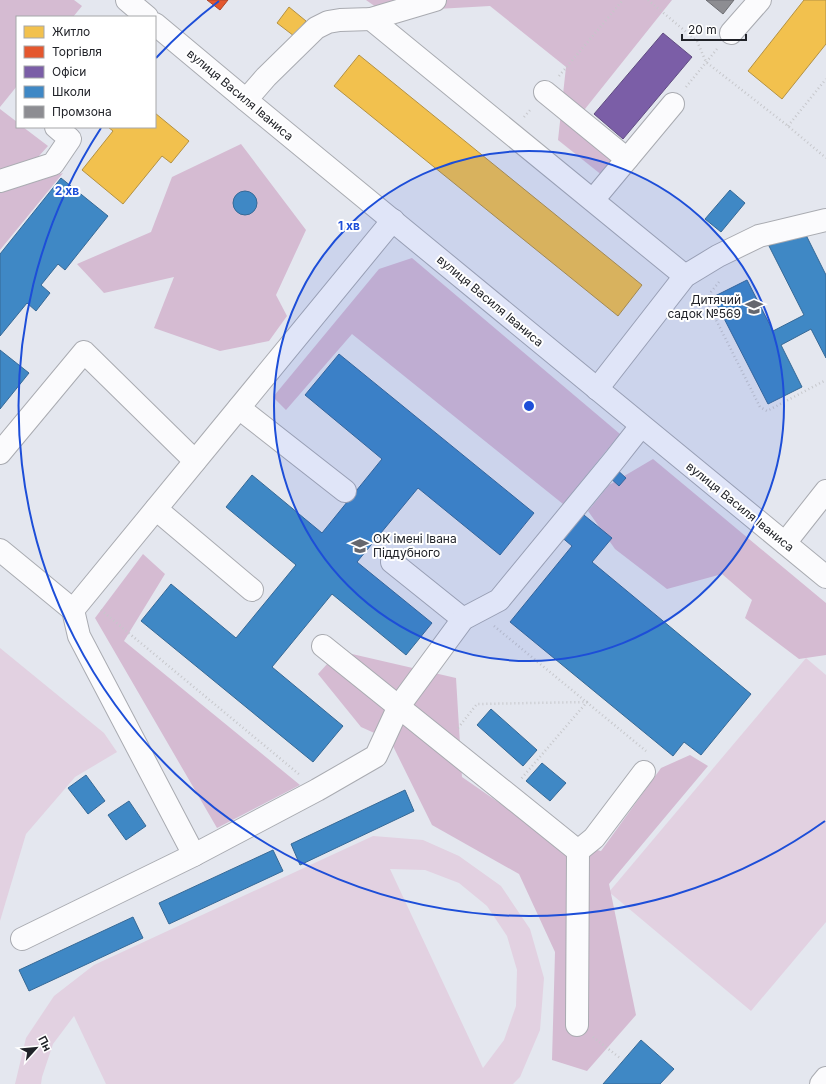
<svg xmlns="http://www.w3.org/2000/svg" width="826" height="1084" viewBox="0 0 826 1084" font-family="Inter,sans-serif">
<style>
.green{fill:#e2d1e1;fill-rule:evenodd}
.forest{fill:#d5bbd2}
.homes{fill:#f2c14e;stroke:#b39143}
.shops{fill:#e4572e;stroke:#a9472c}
.offices{fill:#7b5ea7;stroke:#604c81}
.schools{fill:#3f88c5;stroke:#366996}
.industry{fill:#8d8d92;stroke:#6c6d72}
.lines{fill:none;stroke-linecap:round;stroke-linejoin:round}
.minor-casing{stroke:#a9abb1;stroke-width:24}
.path{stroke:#c6c7cb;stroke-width:2.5;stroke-dasharray:1 3;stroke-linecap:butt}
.minor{stroke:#fbfbfd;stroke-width:22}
.ring{fill:none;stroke:#1d4ed8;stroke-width:2}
.labels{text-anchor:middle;stroke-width:4;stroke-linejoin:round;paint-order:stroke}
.street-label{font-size:12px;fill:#202228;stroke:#fff}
.poi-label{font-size:12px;fill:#202228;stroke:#fff;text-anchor:end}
.centre{fill:#1d4ed8;stroke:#fff;stroke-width:2}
.ring-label{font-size:12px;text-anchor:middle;font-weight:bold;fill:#1d4ed8;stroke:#fff;stroke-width:4;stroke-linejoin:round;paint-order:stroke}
</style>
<rect width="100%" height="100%" fill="#e4e7ef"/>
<g class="green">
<path d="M0,648L104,733L117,752L75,777L26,834L0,921Z"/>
<path d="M806,658L826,675V922L751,1011L609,892Z"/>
<path d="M373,836L423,840L459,856L501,886L530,929L544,978L540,1030L520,1077L513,1084H106L74,1016L53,1044L42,1077L41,1084H15L26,1038L54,996L94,965ZM390,869L425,870L459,883L487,906L507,936L517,970L516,1006L504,1040L483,1068Z"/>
</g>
<g class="forest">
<path d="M0,0H74L82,6L73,17H17V86L0,107Z"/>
<path d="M366,0H672L577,119L620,154L603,176L558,140L566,67L490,6L383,12Z"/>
<path d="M0,109L17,122V127H23L48,146L38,157L0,169Z"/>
<path d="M241,144L306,230L276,295L287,316L269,341L220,351L154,328L174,277L104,293L77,264L151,232L172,177Z"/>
<path d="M63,173L0,250V193Z"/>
<path d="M412,258L620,434L563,504L352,334L286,410L273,397L379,269Z"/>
<path d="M653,459L826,603V655L799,659L745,618L752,600L722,574L667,589L615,549L588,511L609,485Z"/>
<path d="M143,554L165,574L124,641L300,785L217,828L95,618Z"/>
<path d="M339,651L456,678L462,777L550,838L601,851L661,768L690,755L708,766L609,884L636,1015L587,1071L552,1060L555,952L519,874L432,825L390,740L361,727L318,674Z"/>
</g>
<g class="homes">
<path d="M804,0H826V44L782,99L748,71Z"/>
<path d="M289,7L306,21L294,36L277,23Z"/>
<path d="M359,55L642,285L618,316L334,86Z"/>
<path d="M155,113L189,141L171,163L162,156L123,204L82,170L113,131L108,127H155Z"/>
</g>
<path class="shops" d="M207,0H228L220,10Z"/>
<path class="offices" d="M663,33L692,57L623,139L594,114Z"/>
<g class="schools">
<path d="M61,178L108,216L65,270L58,264L41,285L50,293L36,311L27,303L0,336V254Z"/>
<path d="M730,190L745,203L721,232L705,219Z"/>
<circle cx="245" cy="203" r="12"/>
<path d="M803,229L826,275V358L811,329L781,345L802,387L768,404L713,297L747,280L773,331L804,315L769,246Z"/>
<path d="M0,350L29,373L0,409Z"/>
<path d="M339,354L534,513L500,555L418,488L357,562L432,623L406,655L332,594L272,667L343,726L313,762L141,621L171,584L236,638L296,565L226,507L252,475L322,533L382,459L305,395Z"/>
<path d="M615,468L626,478L619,486L608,476Z"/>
<path d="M579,511L612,538L592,562L751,694L701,755L684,742L673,756L510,622L572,546L559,535Z"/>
<path d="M491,709L537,750L523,766L477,725Z"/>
<path d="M542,763L566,783L550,801L526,781Z"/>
<path d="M86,775L105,801L88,814L68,788Z"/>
<path d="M405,790L414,811L300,865L291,844Z"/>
<path d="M129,801L146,826L126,840L108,815Z"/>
<path d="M273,850L283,871L169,924L159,903Z"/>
<path d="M133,917L143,938L29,991L19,970Z"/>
<path d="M641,1040L674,1069L660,1084H603Z"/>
</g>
<path class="industry" d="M706,0H734L723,14Z"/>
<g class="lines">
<g class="minor-casing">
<g id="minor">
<path d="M127,0L147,17"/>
<path d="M371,19L685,276"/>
<path d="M155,24L246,100L826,577"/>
<path d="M731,33L760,0"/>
<path d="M545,92L627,159"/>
<path d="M246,100L266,77L316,28L328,22L340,20L371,19L435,0"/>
<path d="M0,181L53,164L70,139L56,127"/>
<path d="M593,200L673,104"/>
<path d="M597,389L685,276L718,256L759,236L826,220"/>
<path d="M239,408L345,491"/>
<path d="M0,453L84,352L195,461"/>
<path d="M156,509L252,590"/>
<path d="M785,543L826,491"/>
<path d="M0,550L73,610"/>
<path d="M392,562L463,619"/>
<path d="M323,646L578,851L577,1025"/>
<path d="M578,851L594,838L644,772"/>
<path d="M194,855L79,636L73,610L393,220"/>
<path d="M22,939L194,855L317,790L376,756L399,706L463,619L499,600L615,459L641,426"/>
<path d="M821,1084L826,1078"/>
</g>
</g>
<g class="path">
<path d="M648,0L697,41L706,62L788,126L826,158"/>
<path d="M559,76L623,0"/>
<path d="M686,87L717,49"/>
<path d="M524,117L531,109"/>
<path d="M788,126L826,79"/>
<path d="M719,282L711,292L707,302L760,407L767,411L826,380"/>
<path d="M101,610L300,775"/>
<path d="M494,626L646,751"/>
<path d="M458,728L477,704L587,702L521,779"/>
<path d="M593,1037L620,1058"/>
</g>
<use href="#minor" class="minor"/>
</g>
<circle cx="529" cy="406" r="255" fill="#1d4ed8" fill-opacity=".12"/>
<g class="ring">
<circle cx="529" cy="406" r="255"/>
<path d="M825 821A510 510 0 0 1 101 128M156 58A510 510 0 0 1 219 1"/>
</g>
<defs>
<g id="school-bare" transform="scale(1.38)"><path d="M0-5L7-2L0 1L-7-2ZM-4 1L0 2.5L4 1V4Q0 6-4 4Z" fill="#65676e" stroke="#fff" stroke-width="2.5" paint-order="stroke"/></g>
<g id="university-bare" transform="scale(1.38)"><path d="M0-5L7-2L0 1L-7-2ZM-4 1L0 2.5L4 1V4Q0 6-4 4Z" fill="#65676e" stroke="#fff" stroke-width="2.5" paint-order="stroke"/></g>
</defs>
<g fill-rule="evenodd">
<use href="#school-bare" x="754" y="307"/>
<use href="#university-bare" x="360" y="546"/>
</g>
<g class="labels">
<g class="street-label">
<text transform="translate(240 95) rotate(40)" y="4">вулиця Василя Іваниса</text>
<text transform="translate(490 301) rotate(40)" y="4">вулиця Василя Іваниса</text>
<text transform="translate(740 507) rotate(39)" y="4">вулиця Василя Іваниса</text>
</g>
<g class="poi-label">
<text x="741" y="304">Дитячий<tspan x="741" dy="14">садок №569</tspan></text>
<text x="373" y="543" text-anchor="start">ОК імені Івана<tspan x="373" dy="14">Піддубного</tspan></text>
</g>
</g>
<circle cx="529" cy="406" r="6" class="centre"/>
<g class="ring-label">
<text x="67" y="195">2 хв</text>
<text x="349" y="230">1 хв</text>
</g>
<rect x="16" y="16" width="140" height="112" fill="#ffffff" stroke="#a6a7a9"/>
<rect x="24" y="26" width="20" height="12" fill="#f2c14e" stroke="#a6a7a9"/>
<text x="52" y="36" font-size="12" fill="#202228">Житло</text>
<rect x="24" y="46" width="20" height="12" fill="#e4572e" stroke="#a6a7a9"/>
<text x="52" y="56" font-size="12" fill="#202228">Торгівля</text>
<rect x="24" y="66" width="20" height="12" fill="#7b5ea7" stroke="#a6a7a9"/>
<text x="52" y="76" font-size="12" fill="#202228">Офіси</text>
<rect x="24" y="86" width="20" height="12" fill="#3f88c5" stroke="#a6a7a9"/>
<text x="52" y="96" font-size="12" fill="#202228">Школи</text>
<rect x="24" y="106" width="20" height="12" fill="#8d8d92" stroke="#a6a7a9"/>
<text x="52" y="116" font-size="12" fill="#202228">Промзона</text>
<g transform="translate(36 1048) rotate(63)" stroke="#ffffff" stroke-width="3" paint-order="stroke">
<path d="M0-3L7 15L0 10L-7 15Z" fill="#202228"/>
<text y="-6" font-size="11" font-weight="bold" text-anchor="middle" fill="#202228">Пн</text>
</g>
<path d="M682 34v6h64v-6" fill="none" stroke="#202228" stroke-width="2"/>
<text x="688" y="34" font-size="12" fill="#202228" stroke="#ffffff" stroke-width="3" paint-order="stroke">20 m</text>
</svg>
